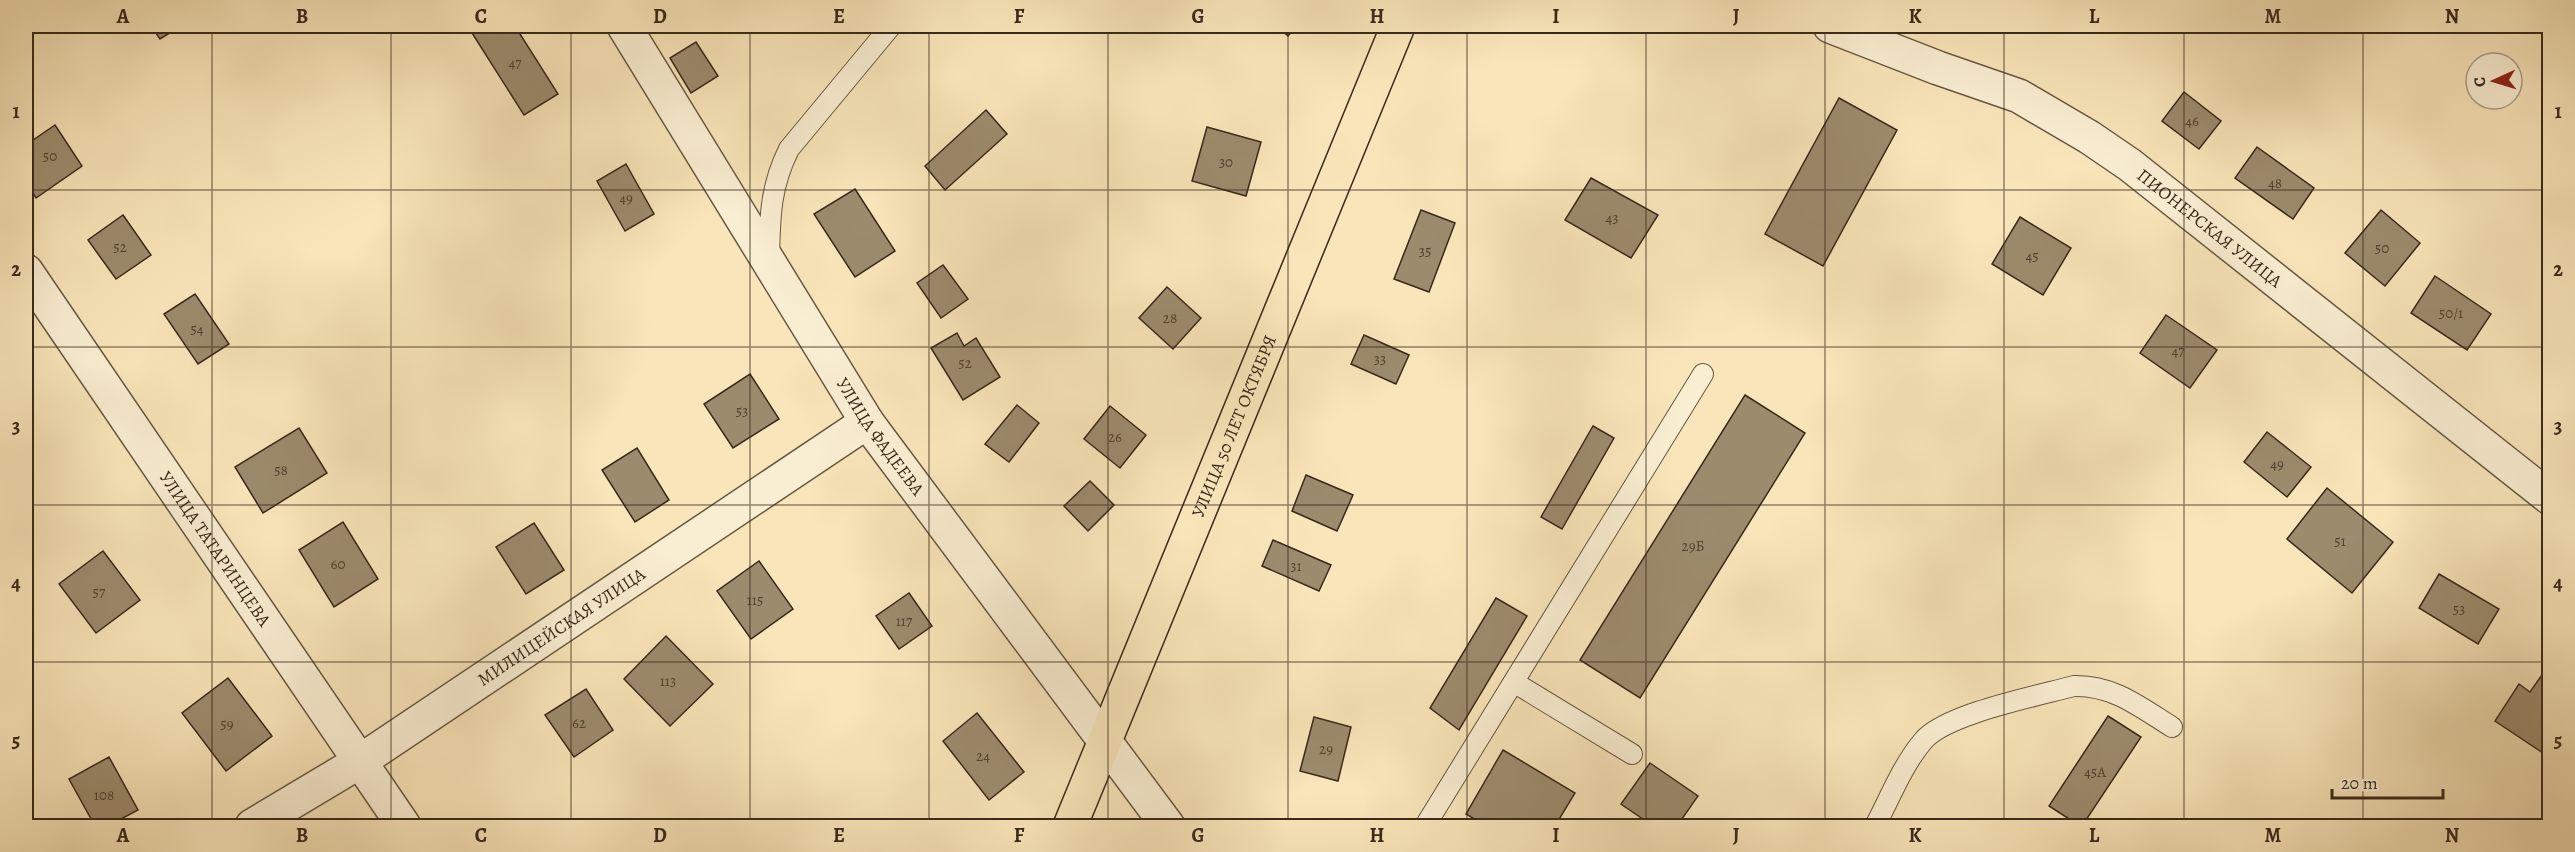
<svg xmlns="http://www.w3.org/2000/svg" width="2575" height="852" viewBox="0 0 2575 852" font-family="Alegreya,serif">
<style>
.building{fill:#9c8b6d;stroke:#38291b;stroke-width:1.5}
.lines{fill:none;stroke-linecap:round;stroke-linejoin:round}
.service-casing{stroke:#685842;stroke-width:22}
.minor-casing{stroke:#685842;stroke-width:36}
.primary-casing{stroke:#38291b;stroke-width:36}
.service{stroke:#faeed2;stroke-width:20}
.minor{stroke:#faeed2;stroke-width:33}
.primary{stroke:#f8e5b9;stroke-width:33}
.grid{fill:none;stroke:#38291b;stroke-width:1.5;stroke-opacity:0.55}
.labels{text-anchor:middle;stroke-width:4.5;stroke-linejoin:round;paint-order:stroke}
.number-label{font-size:15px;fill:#514230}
.street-label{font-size:18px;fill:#38291b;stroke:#faeed2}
.neatline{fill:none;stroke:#38291b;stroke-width:2}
.grid-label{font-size:20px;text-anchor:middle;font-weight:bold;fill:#38291b}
</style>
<rect width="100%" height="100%" fill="#f8e5b9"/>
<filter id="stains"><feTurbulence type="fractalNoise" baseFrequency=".00333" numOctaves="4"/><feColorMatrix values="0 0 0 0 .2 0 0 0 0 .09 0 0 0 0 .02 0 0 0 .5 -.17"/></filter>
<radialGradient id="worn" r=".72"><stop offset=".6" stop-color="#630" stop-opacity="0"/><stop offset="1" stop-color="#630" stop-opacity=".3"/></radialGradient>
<g class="building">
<path d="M151,26H181L160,39Z"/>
<path d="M484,26H515L558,94L524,115L472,33Z"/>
<path d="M1277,26H1297L1288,36Z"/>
<path d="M696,42L718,76L691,93L670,58Z"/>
<path d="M2184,92L2221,121L2199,149L2162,121Z"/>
<path d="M1839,98L1897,130L1823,266L1765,234Z"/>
<path d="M986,110L1007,134L945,190L925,166Z"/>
<path d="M55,125L82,166L36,198L26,182V145Z"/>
<path d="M1207,127L1261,142L1246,196L1192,181Z"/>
<path d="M2257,147L2314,188L2293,219L2235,178Z"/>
<path d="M626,164L654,214L625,231L597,181Z"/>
<path d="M1591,178L1658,215L1631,258L1565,220Z"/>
<path d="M855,189L895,251L855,277L814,214Z"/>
<path d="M1421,210L1455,223L1429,292L1394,279Z"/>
<path d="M2381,210L2420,243L2385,286L2345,253Z"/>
<path d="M123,215L151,255L116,279L88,240Z"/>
<path d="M2020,217L2071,248L2043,295L1992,264Z"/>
<path d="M943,265L968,299L941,318L917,283Z"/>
<path d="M2435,276L2491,314L2467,350L2411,313Z"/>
<path d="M1167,287L1201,318L1173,349L1139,318Z"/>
<path d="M195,294L229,344L198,364L164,314Z"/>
<path d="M2166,315L2217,350L2190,388L2140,353Z"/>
<path d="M957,333L964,346L976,338L1000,377L963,400L931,348Z"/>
<path d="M1364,335L1409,355L1396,384L1351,364Z"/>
<path d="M750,374L779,419L733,448L704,404Z"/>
<path d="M1745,395L1805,433L1640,698L1580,660Z"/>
<path d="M1017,405L1039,423L1009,462L985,444Z"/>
<path d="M1110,406L1146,435L1120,468L1084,439Z"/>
<path d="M1593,426L1614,438L1562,529L1541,517Z"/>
<path d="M299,428L327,473L263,513L235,467Z"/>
<path d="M2267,432L2311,467L2287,497L2244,462Z"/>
<path d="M637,448L669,500L635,522L602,470Z"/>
<path d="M1306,475L1353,495L1337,531L1292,511Z"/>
<path d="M1090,481L1114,505L1088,531L1064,506Z"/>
<path d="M2327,488L2393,542L2352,593L2287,539Z"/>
<path d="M343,522L378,579L334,607L299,550Z"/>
<path d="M534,523L564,570L526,594L496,547Z"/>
<path d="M1273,540L1331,565L1319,591L1262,566Z"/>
<path d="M103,551L140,600L96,633L59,584Z"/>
<path d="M759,561L793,609L751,639L717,591Z"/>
<path d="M2439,574L2499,609L2478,644L2419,608Z"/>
<path d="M909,593L932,626L899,649L876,616Z"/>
<path d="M1496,598L1527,616L1459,730L1430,708Z"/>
<path d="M666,636L713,684L670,726L624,679Z"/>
<path d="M2544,672L2550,676V742L2543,753L2495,721L2519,684L2530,692Z"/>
<path d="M228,678L272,736L226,771L182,713Z"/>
<path d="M586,689L613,730L574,757L545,715Z"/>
<path d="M977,713L1024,772L989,800L943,741Z"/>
<path d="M2108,716L2141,737L2082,826H2080L2049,806Z"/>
<path d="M1314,717L1351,727L1338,781L1300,771Z"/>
<path d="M1503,750L1575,793L1555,826H1486L1466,814Z"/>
<path d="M109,757L138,810L108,826H95L69,779Z"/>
<path d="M1650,763L1698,796L1677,826H1653L1621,804Z"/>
</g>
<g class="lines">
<g class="service-casing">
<g id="service">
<path d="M769,259C770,217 770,187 789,149L891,26"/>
<path d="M1515,683L1632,754"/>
<path d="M1425,826L1703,374"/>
<path d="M1875,826C1890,798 1902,766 1923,741C1945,714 2037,696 2074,686C2113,685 2140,707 2172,727"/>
</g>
</g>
<g class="minor-casing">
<g id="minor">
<path id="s1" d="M624,26L867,422L1168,826"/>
<path id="s2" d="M1830,26L1938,68L2019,96L2089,137L2130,165L2550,498"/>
<path id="s3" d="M26,271L404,826"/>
<path id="s4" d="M252,826L359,762L867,422"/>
</g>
</g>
<g class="primary-casing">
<g id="primary">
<path id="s5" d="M1070,826L1398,26"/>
</g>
</g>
<use href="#service" class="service"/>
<use href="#minor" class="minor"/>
<use href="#primary" class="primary"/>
</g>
<path class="grid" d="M212,26V826M391,26V826M571,26V826M750,26V826M929,26V826M1108,26V826M1288,26V826M1467,26V826M1646,26V826M1825,26V826M2004,26V826M2184,26V826M2363,26V826M26,190H2550M26,347H2550M26,505H2550M26,662H2550"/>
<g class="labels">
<g class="number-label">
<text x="515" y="68">47</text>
<text x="2192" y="126">46</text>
<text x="50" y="161">50</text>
<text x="1226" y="167">30</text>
<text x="2275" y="188">48</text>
<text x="626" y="203">49</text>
<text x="1612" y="223">43</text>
<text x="120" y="252">52</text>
<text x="2382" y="253">50</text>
<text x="1425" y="256">35</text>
<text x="2032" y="261">45</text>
<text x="2451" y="318">50/1</text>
<text x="1170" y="323">28</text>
<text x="197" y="334">54</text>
<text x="2178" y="356">47</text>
<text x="1380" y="364">33</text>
<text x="965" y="368">52</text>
<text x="742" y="416">53</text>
<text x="1115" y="442">26</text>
<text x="2277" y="469">49</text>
<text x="281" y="475">58</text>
<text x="2340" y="546">51</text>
<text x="1693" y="551">29Б</text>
<text x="338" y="569">60</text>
<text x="1296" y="571">31</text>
<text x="99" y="597">57</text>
<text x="755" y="605">115</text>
<text x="2459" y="614">53</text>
<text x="904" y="626">117</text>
<text x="668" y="686">113</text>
<text x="579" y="728">62</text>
<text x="227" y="729">59</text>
<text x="1326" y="754">29</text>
<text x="983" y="761">24</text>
<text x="2095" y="777">45А</text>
<text x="104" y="800">108</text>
</g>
<g class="street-label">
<text dy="6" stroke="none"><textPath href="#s2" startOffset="434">ПИОНЕРСКАЯ УЛИЦА</textPath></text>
<text dy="6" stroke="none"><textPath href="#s5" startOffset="432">УЛИЦА 50 ЛЕТ ОКТЯБРЯ</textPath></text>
<text dy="6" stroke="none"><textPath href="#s1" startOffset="484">УЛИЦА ФАДЕЕВА</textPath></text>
<text dy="6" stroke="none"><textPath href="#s3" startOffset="336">УЛИЦА ТАТАРИНЦЕВА</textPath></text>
<text dy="6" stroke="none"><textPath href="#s4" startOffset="368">МИЛИЦЕЙСКАЯ УЛИЦА</textPath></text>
</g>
</g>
<rect width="2575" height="852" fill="none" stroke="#f8e5b9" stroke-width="66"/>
<g transform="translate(2494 81) rotate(266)"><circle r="28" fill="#faeed2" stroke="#ac9f89" stroke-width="1.5"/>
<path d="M0-4.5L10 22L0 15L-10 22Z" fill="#8f2418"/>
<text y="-9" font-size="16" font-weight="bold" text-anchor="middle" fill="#38291b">С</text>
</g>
<path d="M2332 789v9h111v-9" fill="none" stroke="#38291b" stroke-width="3"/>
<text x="2341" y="789" font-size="18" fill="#38291b" stroke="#faeed2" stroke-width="4.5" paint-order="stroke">20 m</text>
<rect x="33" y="33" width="2509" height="786" class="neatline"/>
<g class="grid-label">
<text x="123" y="23">A</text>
<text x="302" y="23">B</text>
<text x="481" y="23">C</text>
<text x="660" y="23">D</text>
<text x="839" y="23">E</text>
<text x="1019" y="23">F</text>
<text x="1198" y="23">G</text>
<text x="1377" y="23">H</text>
<text x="1556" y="23">I</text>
<text x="1736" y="23">J</text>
<text x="1915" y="23">K</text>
<text x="2094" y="23">L</text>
<text x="2273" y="23">M</text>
<text x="2452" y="23">N</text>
<text x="16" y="118">1</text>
<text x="2558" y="118">1</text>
<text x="16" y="276">2</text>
<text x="2558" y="276">2</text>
<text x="16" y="433">3</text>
<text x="2558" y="433">3</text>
<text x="16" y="590">4</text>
<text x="2558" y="590">4</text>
<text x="16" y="747">5</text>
<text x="2558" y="747">5</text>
<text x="123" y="842">A</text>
<text x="302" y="842">B</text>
<text x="481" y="842">C</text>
<text x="660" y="842">D</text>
<text x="839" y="842">E</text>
<text x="1019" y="842">F</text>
<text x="1198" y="842">G</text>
<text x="1377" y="842">H</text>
<text x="1556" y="842">I</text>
<text x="1736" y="842">J</text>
<text x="1915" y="842">K</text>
<text x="2094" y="842">L</text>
<text x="2273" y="842">M</text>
<text x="2452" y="842">N</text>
</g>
<rect width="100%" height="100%" filter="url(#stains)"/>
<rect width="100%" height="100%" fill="url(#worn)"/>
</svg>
